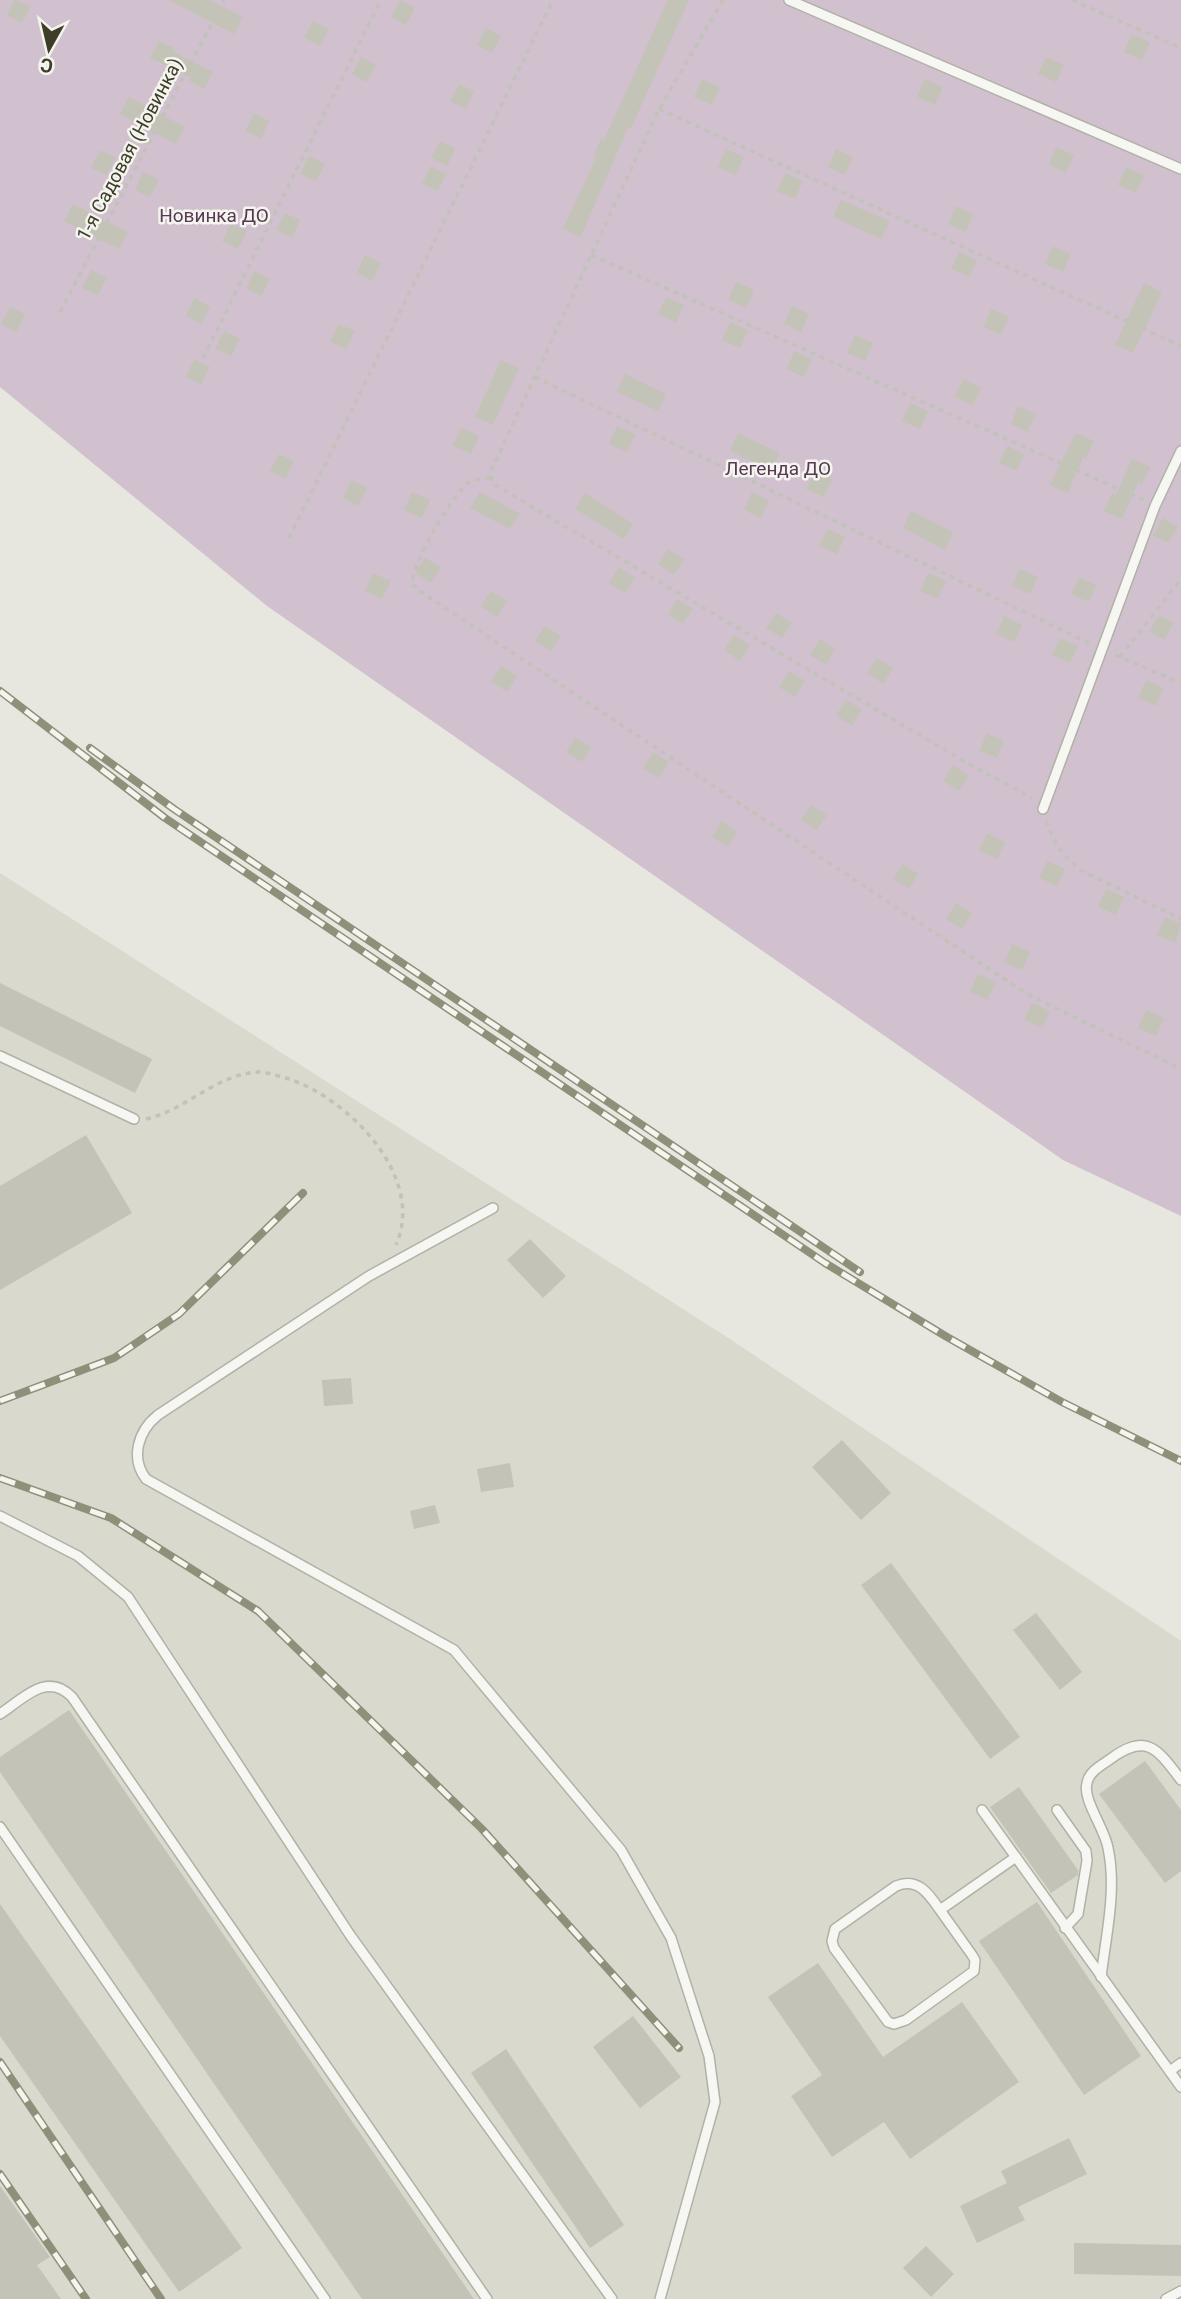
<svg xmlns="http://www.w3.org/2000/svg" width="1181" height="2299" viewBox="0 0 1181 2299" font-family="Roboto,sans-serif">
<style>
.built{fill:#d9d9ce}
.green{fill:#d1c1cf}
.building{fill:#c4c3b7}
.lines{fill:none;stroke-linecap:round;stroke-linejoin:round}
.lane-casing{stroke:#b1b1a6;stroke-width:12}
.path{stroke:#c2c2ba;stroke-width:3.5;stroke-dasharray:5 5;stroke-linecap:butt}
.lane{stroke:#f6f6f2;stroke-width:9}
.rail-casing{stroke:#908f7a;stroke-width:8}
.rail{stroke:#f5f5ef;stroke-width:5;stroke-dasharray:16;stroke-linecap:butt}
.labels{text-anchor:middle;stroke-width:5;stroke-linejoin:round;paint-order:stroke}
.street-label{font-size:19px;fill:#3d3d2a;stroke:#f5f5ef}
.park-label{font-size:19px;fill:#583853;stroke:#f5f5ef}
</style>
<rect width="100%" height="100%" fill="#e7e7e0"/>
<path class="built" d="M0,873L733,1341L1181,1641V2299H0Z"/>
<path class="green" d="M0,0H1181V1216L1063,1160L267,606L0,387Z"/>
<g class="building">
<path d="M14,0L31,6L22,23L7,15Z"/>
<path d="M168,0H209L243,17L234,34Z"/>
<path d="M400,0L415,8L406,25L391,17Z"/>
<path d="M668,0H689L631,128L628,127L581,237L563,229L596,158L593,157L601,139L604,140Z"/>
<path d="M313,21L329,29L320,46L304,38Z"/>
<path d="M486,28L501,36L492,53L477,45Z"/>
<path d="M1132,34L1150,42L1142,60L1124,52Z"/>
<path d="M159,41L175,49L173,52L213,72L204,89L189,81L191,78L150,58Z"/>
<path d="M361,57L376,65L367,82L352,74Z"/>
<path d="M1046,57L1064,65L1056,82L1038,74Z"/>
<path d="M702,79L720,87L712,105L694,97Z"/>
<path d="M925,79L943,87L935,105L917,97Z"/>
<path d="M459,84L474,91L466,109L450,101Z"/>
<path d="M129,97L185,127L176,144L120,114Z"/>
<path d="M254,113L269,121L261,139L245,131Z"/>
<path d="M440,141L455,149L447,166L431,158Z"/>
<path d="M1056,147L1074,155L1066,173L1049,165Z"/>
<path d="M726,149L744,157L736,175L718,167Z"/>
<path d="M836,149L853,157L845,175L828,167Z"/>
<path d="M100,150L116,158L107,175L91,168Z"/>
<path d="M309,156L325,164L316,181L300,174Z"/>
<path d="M431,166L446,174L438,191L422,184Z"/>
<path d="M1126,167L1144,175L1136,193L1118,185Z"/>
<path d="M143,172L159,180L150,197L135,190Z"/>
<path d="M785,173L803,181L795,199L777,191Z"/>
<path d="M841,200L890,221L881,239L833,217Z"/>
<path d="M73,204L128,232L119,249L64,221Z"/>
<path d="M956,206L973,214L966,232L948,224Z"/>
<path d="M285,213L300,220L292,238L276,230Z"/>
<path d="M231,224L247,231L238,249L222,241Z"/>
<path d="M1053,246L1071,254L1063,272L1045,264Z"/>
<path d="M959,252L977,260L969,277L951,269Z"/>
<path d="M365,255L381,263L372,281L357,273Z"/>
<path d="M91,270L107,278L98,295L82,288Z"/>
<path d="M254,271L270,279L261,296L246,288Z"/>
<path d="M736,282L754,290L746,308L728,300Z"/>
<path d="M1144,283L1162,292L1133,353L1115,345Z"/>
<path d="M666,297L684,305L676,323L658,314Z"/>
<path d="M194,298L210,307L201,324L186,316Z"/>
<path d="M792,306L809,314L801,332L784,324Z"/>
<path d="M10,307L25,314L16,332L1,324Z"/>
<path d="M991,309L1009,317L1001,335L984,327Z"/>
<path d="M730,322L748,330L740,348L722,340Z"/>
<path d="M339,324L355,331L346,349L330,341Z"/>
<path d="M224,331L240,339L231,356L215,349Z"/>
<path d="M855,335L873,343L865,361L847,353Z"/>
<path d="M794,351L812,359L804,377L787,369Z"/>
<path d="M194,359L210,367L201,384L186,377Z"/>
<path d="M501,360L519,368L493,425L475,417Z"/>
<path d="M625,374L666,394L658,411L617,392Z"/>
<path d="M963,379L981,388L973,405L955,397Z"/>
<path d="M910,403L928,411L920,429L902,421Z"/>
<path d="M1018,406L1036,414L1028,432L1011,424Z"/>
<path d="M617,426L635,434L627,452L609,444Z"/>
<path d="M461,428L479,436L471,454L453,446Z"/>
<path d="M738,433L780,453L772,471L730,451Z"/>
<path d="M1076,433L1094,441L1086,458L1083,457L1068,493L1050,485Z"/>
<path d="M1007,446L1024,454L1017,471L999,463Z"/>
<path d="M279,454L294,461L285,479L270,471Z"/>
<path d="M1132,459L1150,467L1142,484L1138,483L1122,519L1104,511L1112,493L1116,495Z"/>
<path d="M814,471L832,479L824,497L806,489Z"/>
<path d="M351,480L367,488L358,506L343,498Z"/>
<path d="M412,492L430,500L422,518L404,510Z"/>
<path d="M480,492L520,514L510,529L470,508Z"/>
<path d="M752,492L769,500L761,518L744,510Z"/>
<path d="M585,493L633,524L624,539L575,509Z"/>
<path d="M911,511L953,532L945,550L903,528Z"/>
<path d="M1163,518L1178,527L1168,543L1153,535Z"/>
<path d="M827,529L845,537L837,554L819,546Z"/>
<path d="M668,549L684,559L674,575L658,564Z"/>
<path d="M425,558L441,567L431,583L415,573Z"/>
<path d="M619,567L635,578L625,593L609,583Z"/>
<path d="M1020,569L1038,577L1030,594L1012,586Z"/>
<path d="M373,573L391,581L382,599L365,591Z"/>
<path d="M928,573L946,581L938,599L920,591Z"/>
<path d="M1079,577L1096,585L1089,602L1071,594Z"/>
<path d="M491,591L507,601L497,617L481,606Z"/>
<path d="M677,599L693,609L683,624L668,614Z"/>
<path d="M776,613L792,623L782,638L766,628Z"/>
<path d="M1159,615L1174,623L1164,640L1149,631Z"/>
<path d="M1004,616L1022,625L1014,642L996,634Z"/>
<path d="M545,626L561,636L551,651L535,641Z"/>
<path d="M734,635L750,645L740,661L724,650Z"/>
<path d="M1060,638L1078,646L1070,663L1052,655Z"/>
<path d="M820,639L835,649L826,665L810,655Z"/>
<path d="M877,658L893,668L883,684L867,673Z"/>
<path d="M501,666L517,676L507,692L491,681Z"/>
<path d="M789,671L805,681L795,697L779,687Z"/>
<path d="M1146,680L1163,688L1156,706L1138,698Z"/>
<path d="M846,700L862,710L852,726L836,715Z"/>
<path d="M987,733L1004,741L997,758L979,751Z"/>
<path d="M575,737L591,747L582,762L566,752Z"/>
<path d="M653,752L669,762L659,778L643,768Z"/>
<path d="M953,765L969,776L959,791L943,781Z"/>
<path d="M811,805L827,815L817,830L801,820Z"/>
<path d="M722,821L737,832L728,847L712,837Z"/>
<path d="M987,833L1005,842L997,859L979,851Z"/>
<path d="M1047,861L1065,869L1057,886L1039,878Z"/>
<path d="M903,864L918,874L909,889L893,879Z"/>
<path d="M1106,889L1124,897L1116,915L1098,907Z"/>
<path d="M956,903L972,913L962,929L946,919Z"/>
<path d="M1165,917L1181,924L1175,943L1157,935Z"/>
<path d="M1012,944L1030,952L1022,970L1004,962Z"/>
<path d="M978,974L996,982L988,1000L970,992Z"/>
<path d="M0,983L152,1059L135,1093L0,1026Z"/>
<path d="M1032,1003L1050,1011L1042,1028L1024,1020Z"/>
<path d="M1146,1010L1164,1018L1156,1036L1138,1028Z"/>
<path d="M86,1135L132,1213L0,1290V1186Z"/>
<path d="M530,1239L566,1276L543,1298L507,1260Z"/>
<path d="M351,1378L353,1404L324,1406L322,1380Z"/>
<path d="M842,1440L891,1493L861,1520L812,1467Z"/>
<path d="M510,1463L514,1487L481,1492L477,1469Z"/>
<path d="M435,1505L440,1523L414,1529L410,1511Z"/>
<path d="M891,1563L1020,1737L990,1759L861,1585Z"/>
<path d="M1036,1613L1082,1672L1060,1690L1013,1630Z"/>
<path d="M69,1710L474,2299H362L0,1772V1757Z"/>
<path d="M1145,1761L1181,1810V1871L1165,1883L1099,1794Z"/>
<path d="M1019,1787L1078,1870V1875L1051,1893L990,1807Z"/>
<path d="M1037,1902L1141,2056L1084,2095L979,1941Z"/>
<path d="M0,1904L242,2248L179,2292L0,2036Z"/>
<path d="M818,1963L883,2057L962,2002L1019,2082L910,2159L884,2122L832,2157L791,2096L822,2075L768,1997Z"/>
<path d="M633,2016L681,2077L640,2108L593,2047Z"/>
<path d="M506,2049L624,2225L590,2248L471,2073Z"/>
<path d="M1069,2138L1087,2174L1018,2207L1025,2220L977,2243L960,2206L1007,2183L1001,2171Z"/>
<path d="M0,2186L50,2257L37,2265L61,2299H0Z"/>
<path d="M1074,2243L1181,2245V2276L1074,2274Z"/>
<path d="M926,2246L954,2274L931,2297L903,2268Z"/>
</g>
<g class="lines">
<g class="lane-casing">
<g id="lane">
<path d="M789,0L1181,169"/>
<path d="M1043,809L1155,506L1181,451"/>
<path d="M0,1056L134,1119"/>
<path d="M493,1208L369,1276L158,1415C138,1431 130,1458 146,1479L454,1650L621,1850L671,1938L709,2056L715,2102L660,2299"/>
<path d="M0,1516L78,1556L128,1597L350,1935L612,2299"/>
<path d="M0,1714C23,1699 47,1671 72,1697L487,2299"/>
<path d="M982,1810L1181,2087"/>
<path d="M1057,1810L1086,1851L1087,1861L1078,1914L1065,1928"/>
<path d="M0,1827L325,2299"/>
<path d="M940,1910C929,1894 918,1877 896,1886L835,1929L832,1941L834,1948L888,2022L894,2024L906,2020L974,1971L975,1960L972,1955L940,1910L1016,1857"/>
<path d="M1101,1977C1106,1935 1117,1890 1108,1848C1105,1829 1082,1799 1087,1783C1089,1772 1100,1766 1109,1760C1146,1732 1157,1748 1181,1780"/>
<path d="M1170,2071L1181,2063"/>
<path d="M1166,2299L1181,2291"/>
</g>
</g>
<g class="path">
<path d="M723,0L659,109L491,471C490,481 494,484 502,489L967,763L1032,798"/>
<path d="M1072,0L1181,48"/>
<path d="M659,109L1181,346"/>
<path d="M591,255L1144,500"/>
<path d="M60,312L224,0"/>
<path d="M203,358L381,0"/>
<path d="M535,377L1089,643"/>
<path d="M490,478C482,479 474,479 468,483C452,495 411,565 412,584L418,590L1027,994L1181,1069"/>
<path d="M289,538L553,0"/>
<path d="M1115,655L1181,683"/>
<path d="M1120,657L1181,579"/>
<path d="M1046,821C1053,843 1065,858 1082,871L1181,919"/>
<path d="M146,1119C185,1111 216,1074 258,1072C268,1072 279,1076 289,1079C349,1099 426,1177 396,1245"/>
</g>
<use href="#lane" class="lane"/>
<g class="rail-casing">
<g id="rail">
<path d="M0,691L165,818L825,1263L947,1337L1062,1402L1181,1461"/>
<path d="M90,748L174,809L860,1272"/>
<path d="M0,1401L114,1358L179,1314L303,1193"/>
<path d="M0,1478L111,1518L258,1611L482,1829L679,2048"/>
<path d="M0,2062L161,2299"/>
<path d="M0,2174L86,2299"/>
</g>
</g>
<use href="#rail" class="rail"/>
</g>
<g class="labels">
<g class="street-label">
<text transform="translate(129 149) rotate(-62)" y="7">1-я Садовая (Новинка)</text>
</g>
<g class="park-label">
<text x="214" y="222">Новинка ДО</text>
<text x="778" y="475">Легенда ДО</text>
</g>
</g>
<g transform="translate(49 49) rotate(188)" stroke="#f5f5ef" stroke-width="5" paint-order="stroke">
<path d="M0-5L12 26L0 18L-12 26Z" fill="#3d3d2a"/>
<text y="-10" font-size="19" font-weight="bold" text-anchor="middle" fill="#3d3d2a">С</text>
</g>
</svg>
